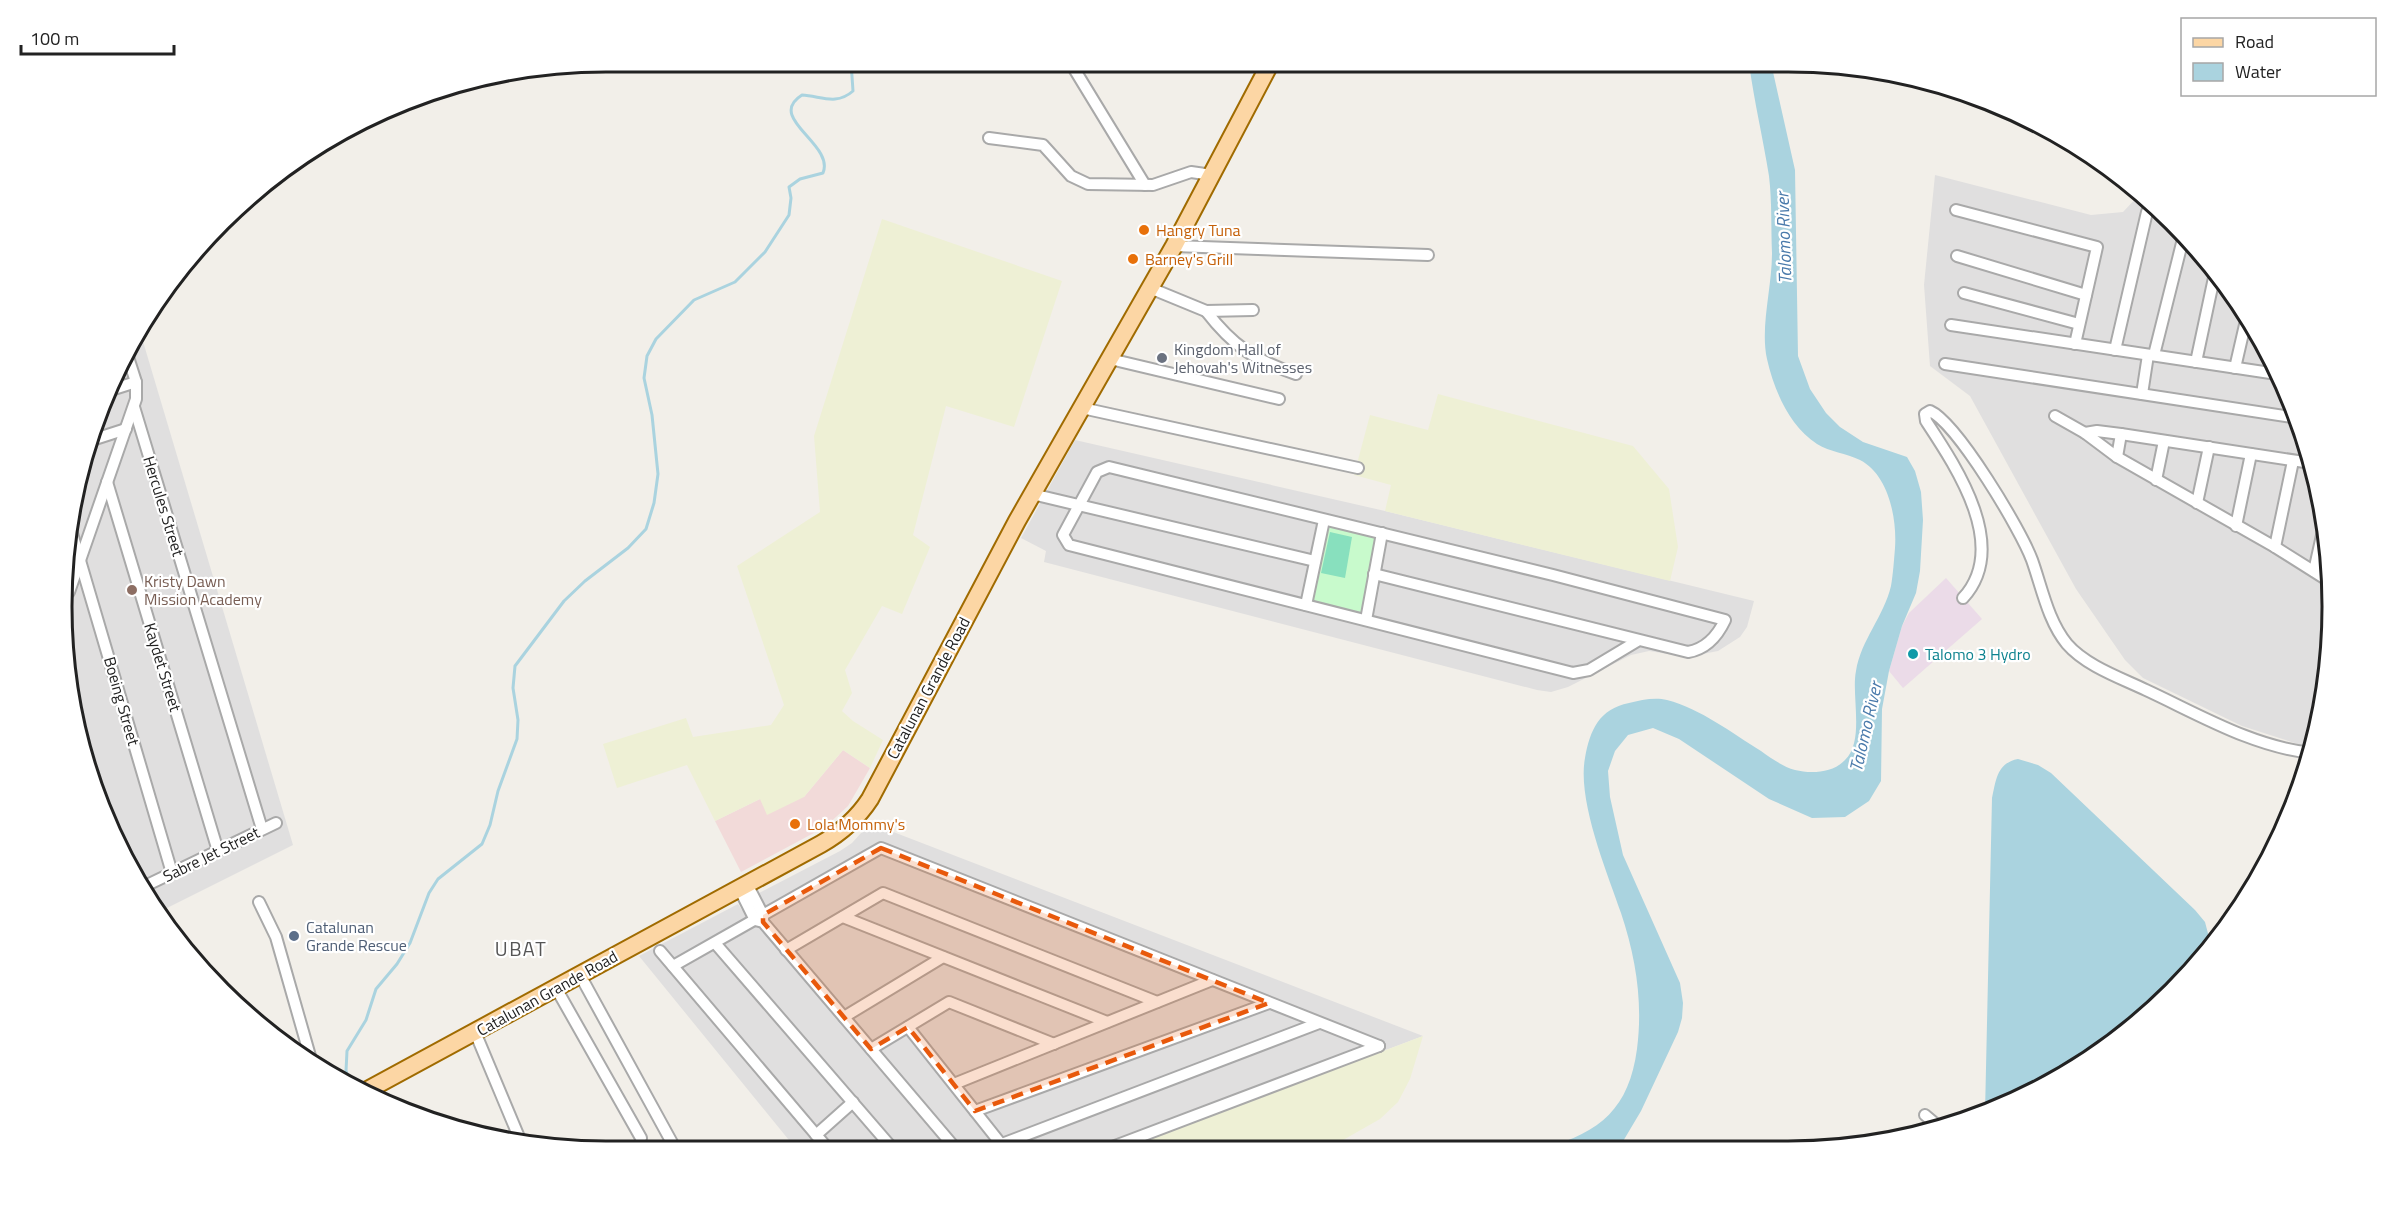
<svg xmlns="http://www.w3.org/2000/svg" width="2394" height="1213" viewBox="0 0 2394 1213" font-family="'Titillium Web',sans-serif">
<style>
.residential{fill:#e0dfdf}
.commercial{fill:#f2dad9}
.industrial{fill:#ebdbe8}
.farmland{fill:#eef0d5}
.park{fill:#c8facc}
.pitch{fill:#88e0be}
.water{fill:#aad3df}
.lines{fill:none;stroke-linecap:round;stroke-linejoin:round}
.stream{stroke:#aad3df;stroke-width:3}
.street-casing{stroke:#a9a9a9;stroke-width:14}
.primary-casing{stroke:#a06b00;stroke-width:20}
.street{stroke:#fff;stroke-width:10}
.primary{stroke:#fcd6a4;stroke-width:16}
.marked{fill:#e8590c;fill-opacity:0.2;stroke:#e8590c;stroke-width:4.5;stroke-dasharray:12 8;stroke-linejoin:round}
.food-dot{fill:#e8710a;stroke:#fff;stroke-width:2}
.worship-dot{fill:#6b7280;stroke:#fff;stroke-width:2}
.education-dot{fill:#8d6e63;stroke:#fff;stroke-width:2}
.culture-dot{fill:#0f9aa8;stroke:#fff;stroke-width:2}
.service-dot{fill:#5c6f8a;stroke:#fff;stroke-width:2}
.labels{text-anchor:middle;stroke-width:4.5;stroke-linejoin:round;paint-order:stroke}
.food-label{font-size:16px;fill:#c56008;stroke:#fff;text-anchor:start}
.worship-label{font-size:16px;fill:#5b616d;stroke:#fff;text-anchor:start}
.street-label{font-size:16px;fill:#222;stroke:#fff}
.education-label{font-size:16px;fill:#785e54;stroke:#fff;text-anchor:start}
.culture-label{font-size:16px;fill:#0d838f;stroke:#fff;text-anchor:start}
.service-label{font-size:16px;fill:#4e5e75;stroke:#fff;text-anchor:start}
.water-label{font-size:18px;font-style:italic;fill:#4a7aab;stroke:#fff}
.quarter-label{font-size:20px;letter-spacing:1.5px;fill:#555;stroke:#fff}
.rim{fill:none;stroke:#222;stroke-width:3}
</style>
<rect width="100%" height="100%" fill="#f2efe9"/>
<g class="residential">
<path d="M1935,175L2091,215L2123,212L2140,194L2197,247L2259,334L2303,431L2328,535L2331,642L2314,747L2301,745L2242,726L2143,678L2125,660L2076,589L1970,396L1930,366L1924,285Z"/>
<path d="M139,328L293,845L163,910L118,847L66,677L72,500Z"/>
<path d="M1075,440L1385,511L1754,601L1747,627L1740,637L1718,651L1687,657L1649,651L1631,655L1568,687L1551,692L1537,690L1044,562L1046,551L1021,538Z"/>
<path d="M870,823L1423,1036L1123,1149L797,1150L639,956L738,904L742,910L762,899L759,893L840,851L852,843Z"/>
</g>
<path class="commercial" d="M843,750L870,768L848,806L825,827L741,872L715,821L760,799L804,797Z"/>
<path class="industrial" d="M1946,578L1982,619L1903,688L1889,671L1902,626L1909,613Z"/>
<g class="farmland">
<path d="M882,219L1062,281L1014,427L946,406L913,535L930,547L902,614L882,606L845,670L852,693L842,711L853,721L883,740L870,768L843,750L804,797L767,815L760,799L715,821L687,765L617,788L603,744L686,718L693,737L771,725L784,705L737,566L820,512L814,436Z"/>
<path d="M1438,394L1633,446L1669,489L1678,547L1670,581L1385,511L1391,485L1354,475L1370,415L1428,430Z"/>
<path d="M1423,1036L1410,1079L1398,1102L1380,1119L1329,1148L1123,1149Z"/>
</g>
<path class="park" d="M1329,527L1376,538L1363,613L1313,602Z"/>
<path class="pitch" d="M1330,532L1352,537L1345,578L1321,573Z"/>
<g class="water">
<path d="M1749,63H1771L1795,170L1798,356L1810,389L1826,413L1840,427L1863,442L1907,457L1915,471L1921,492L1923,520L1920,571L1916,593L1902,626L1889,671L1882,709L1881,781L1869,801L1845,817L1812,818L1769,799L1679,739L1653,728L1628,735L1615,751L1608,771L1610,797L1623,855L1680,983L1683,1003L1682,1018L1678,1032L1641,1111L1619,1148H1545C1601,1132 1629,1108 1637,1049C1643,1002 1636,958 1621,913C1607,872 1577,801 1585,758C1590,730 1599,709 1629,703C1641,700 1655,697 1667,700C1701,709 1732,733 1761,751C1771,758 1783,767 1795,770C1811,774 1833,773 1845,760C1865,741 1851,695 1856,671C1861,640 1884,616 1891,586C1893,575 1894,560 1895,548C1897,519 1889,475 1860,460C1846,453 1830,452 1817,444C1789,426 1774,390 1767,359C1760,327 1772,288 1772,253C1771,228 1772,201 1769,176C1763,138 1754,101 1749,63Z"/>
<path d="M2018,759L2038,765L2051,773L2195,910L2205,922L2211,945L2197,966L2091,1059L1996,1110L1985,1113L1992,798C1996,780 1997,763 2018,759Z"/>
</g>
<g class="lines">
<path class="stream" d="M350,1081L346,1071L347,1051L366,1020L376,989L397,964L410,943L429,893L438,879L482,844L490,825L498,791L517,739L518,720L513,688L515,666L564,601L585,581L628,548L646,529L654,503L658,474L652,415L644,378L647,356L656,339L694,300L735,282L765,252L789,215L791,198L789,187L800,179L823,173C835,144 765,118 802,95C821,96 836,106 853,91L851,62"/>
<g class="street-casing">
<g id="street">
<path d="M1070,62L1145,185"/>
<path d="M989,138L1043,145L1071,176L1088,184L1153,185L1191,172L1212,175"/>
<path d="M1956,210L2097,247L2075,344"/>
<path d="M1174,246L1428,255"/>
<path d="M1957,256L2086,295"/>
<path d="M1150,288L1206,311L1253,310"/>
<path d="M1964,293L2079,324"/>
<path d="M1206,311C1233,346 1254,360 1296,374"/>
<path d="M1951,325L2277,374"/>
<path d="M2115,350L2147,212"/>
<path d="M2154,355L2184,235"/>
<path d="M1110,359L1279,399"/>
<path d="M2196,362L2215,273"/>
<path d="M1945,364L2298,418"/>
<path d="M2235,368L2247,316"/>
<path d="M114,389L136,382"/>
<path d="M2142,394L2148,355"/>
<path d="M134,407L262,829"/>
<path d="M1082,408L1358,468"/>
<path d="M2055,416L2085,433L2117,457L2275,547L2329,581"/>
<path d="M2085,433L2097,431L2121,434L2311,463"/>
<path d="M95,439L126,429"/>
<path d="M2117,457L2121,434"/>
<path d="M2156,480L2164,441"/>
<path d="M107,482L218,851"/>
<path d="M1032,494L1315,561"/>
<path d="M2197,503L2209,447"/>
<path d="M2236,526L2251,454"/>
<path d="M71,530L172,873"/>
<path d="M2275,547L2293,461"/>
<path d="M2314,571L2325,522"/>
<path d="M1374,574L1688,652C1706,649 1717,637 1725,620L1553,575L1109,467L1097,472L1063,535L1069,545L1573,673L1589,670L1639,640"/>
<path d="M69,592L136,399V382L127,354"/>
<path d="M1963,598C2010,547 1957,468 1926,421L1925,414L1930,411C1957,423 2021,530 2032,560C2042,588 2048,621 2067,644C2086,666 2121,678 2146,690C2198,714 2253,747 2312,753"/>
<path d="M1306,605L1324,520"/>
<path d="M1366,620L1382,533"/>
<path d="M747,884L763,915V921"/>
<path d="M145,886L276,823"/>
<path d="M739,888L755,920L763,922L956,1149"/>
<path d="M259,902L276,937L310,1056"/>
<path d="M843,917L1107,1022"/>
<path d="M715,943L893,1149"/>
<path d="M786,950L883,893L1157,1002"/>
<path d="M660,951L829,1150"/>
<path d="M673,966L881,848L1379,1046"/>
<path d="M580,975L676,1150"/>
<path d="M556,988L641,1138"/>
<path d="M844,1017L943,957"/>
<path d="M908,1027L1005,1149"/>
<path d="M475,1032L521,1142"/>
<path d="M871,1049L949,1002L1054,1044"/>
<path d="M954,1084L1212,980"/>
<path d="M975,1111L1269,1003"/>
<path d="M1925,1115L1938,1126"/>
<path d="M816,1135L853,1102"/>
<path d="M1002,1144L1319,1023"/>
<path d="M1107,1149L1379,1046"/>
</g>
</g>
<g class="primary-casing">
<path id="primary" d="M362,1093L821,844C842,832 857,819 870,799L1017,521L1174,246L1271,62"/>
</g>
<use href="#street" class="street"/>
<use href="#primary" class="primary"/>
</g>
<path class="marked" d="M881,848L1269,1003L975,1111L908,1027L871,1049L763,922V915Z"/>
<g class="food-dot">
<circle cx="1144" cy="230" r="6"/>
<circle cx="1133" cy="259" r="6"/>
<circle cx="795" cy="824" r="6"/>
</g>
<circle class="worship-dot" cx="1162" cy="358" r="6"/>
<circle class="education-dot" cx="132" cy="590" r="6"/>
<circle class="culture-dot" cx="1913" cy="654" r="6"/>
<circle class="service-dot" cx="294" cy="936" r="6"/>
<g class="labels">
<g class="food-label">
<text x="1156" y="236">Hangry Tuna</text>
<text x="1145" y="265">Barney's Grill</text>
<text x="807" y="830">Lola Mommy's</text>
</g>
<g class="worship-label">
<text x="1174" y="355">Kingdom Hall of<tspan x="1174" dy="18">Jehovah's Witnesses</tspan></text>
</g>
<g class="street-label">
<text transform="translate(164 506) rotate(73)" y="6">Hercules Street</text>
<text transform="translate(163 667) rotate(73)" y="6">Kaydet Street</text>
<text transform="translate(928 688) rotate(-62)" y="6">Catalunan Grande Road</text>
<text transform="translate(122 701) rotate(74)" y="6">Boeing Street</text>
<text transform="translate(211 854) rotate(-26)" y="6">Sabre Jet Street</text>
<text transform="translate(547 993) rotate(-29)" y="6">Catalunan Grande Road</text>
</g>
<g class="education-label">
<text x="144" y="587">Kristy Dawn<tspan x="144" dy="18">Mission Academy</tspan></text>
</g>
<g class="culture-label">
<text x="1925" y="660">Talomo 3 Hydro</text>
</g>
<g class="service-label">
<text x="306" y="933">Catalunan<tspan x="306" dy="18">Grande Rescue</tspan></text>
</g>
<g class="water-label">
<text transform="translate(1784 238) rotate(-92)" y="6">Talomo River</text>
<text transform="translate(1866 727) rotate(-77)" y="6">Talomo River</text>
</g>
<g class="quarter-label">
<text x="521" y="956">UBAT</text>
</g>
</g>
<path d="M0 0H2394V1213H0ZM606 72H1788A534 534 0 0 1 2322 606V607A534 534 0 0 1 1788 1141H606A534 534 0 0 1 72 607V606A534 534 0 0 1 606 72Z" fill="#fff" fill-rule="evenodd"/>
<path class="rim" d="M606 72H1788A534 534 0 0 1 2322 606V607A534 534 0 0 1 1788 1141H606A534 534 0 0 1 72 607V606A534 534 0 0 1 606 72Z"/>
<rect x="2181" y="18" width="195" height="78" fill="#ffffff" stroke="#a7a7a7" stroke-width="1.5"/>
<rect x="2193" y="38" width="30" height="9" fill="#fcd6a4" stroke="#a7a7a7" stroke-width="1.5"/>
<text x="2235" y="48" font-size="18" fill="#222222">Road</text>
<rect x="2193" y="63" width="30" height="18" fill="#aad3df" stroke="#a7a7a7" stroke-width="1.5"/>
<text x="2235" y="78" font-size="18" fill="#222222">Water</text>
<path d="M21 45v9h153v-9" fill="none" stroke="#222222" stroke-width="3"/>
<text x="30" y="45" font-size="18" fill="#222222" stroke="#ffffff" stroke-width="4.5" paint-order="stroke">100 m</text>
</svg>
